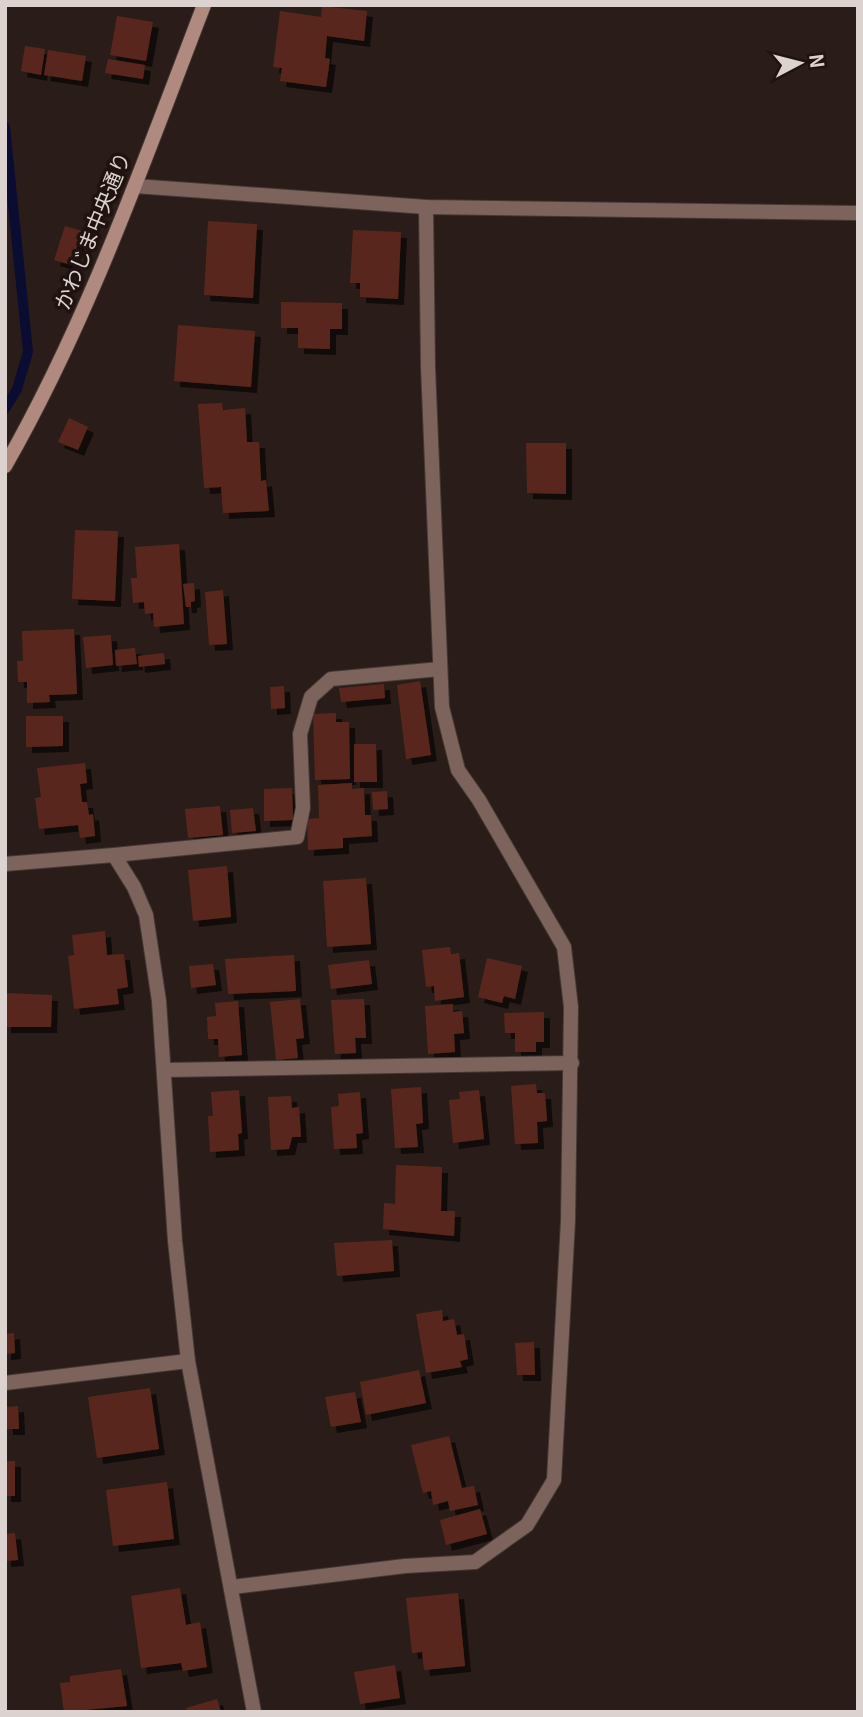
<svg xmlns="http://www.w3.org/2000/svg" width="863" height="1717" viewBox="0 0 863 1717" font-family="Georgia,'Noto Sans JP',serif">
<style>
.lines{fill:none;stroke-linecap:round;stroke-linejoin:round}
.stream{stroke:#0b0c32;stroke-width:10}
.building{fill:#58281a;filter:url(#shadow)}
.lane-casing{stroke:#463935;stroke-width:16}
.street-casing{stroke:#463935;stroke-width:16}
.secondary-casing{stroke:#463935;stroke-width:16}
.lane{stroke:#7c645d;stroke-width:14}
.street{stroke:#7c645d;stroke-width:14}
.secondary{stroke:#b18a7f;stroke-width:14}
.labels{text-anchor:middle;stroke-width:7;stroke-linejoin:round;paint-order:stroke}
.street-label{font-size:21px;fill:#dcd2d0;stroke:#20130f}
</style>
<defs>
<filter id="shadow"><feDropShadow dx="6" dy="6" stdDeviation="0" flood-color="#0009"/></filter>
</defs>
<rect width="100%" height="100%" fill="#2a1c18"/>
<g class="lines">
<path class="stream" d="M5,127L28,352L17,389L5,409"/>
</g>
<g class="building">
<path d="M322,6L367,11L364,41L327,36L325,58L330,59L326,87L280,81L282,68L273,67L280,11L321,17Z"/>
<path d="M117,16L153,22L146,61L110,55Z"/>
<path d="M25,46L45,49L41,75L21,71Z"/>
<path d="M48,50L86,56L82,81L44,75Z"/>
<path d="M108,59L145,65L143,79L105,73Z"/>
<path d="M208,221L257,224L253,298L204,295Z"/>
<path d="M65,226L82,231L71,265L54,260Z"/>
<path d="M353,230L401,232L398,299L360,297V283H350Z"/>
<path d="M281,302L342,303V329H330V349L298,348V328H281Z"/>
<path d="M178,325L255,331L251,387L174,381Z"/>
<path d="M222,403L223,410L245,408L247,442H259L261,481L266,480L269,511L223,513L221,487L204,488L198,404Z"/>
<path d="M69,418L88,427L78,450L58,442Z"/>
<path d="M526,443H566V494L527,493Z"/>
<path d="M75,530L118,531L115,601L72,599Z"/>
<path d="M179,544L184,624L154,627L153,613L145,614L144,602L133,603L131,578H137L135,547Z"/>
<path d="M194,583L195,601L191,602V607H186L183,584Z"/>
<path d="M223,590L227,644L209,645L205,592Z"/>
<path d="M74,629L77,694L49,695L50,702L27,703V682H18L17,661H23L22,631Z"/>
<path d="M111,635L113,665L86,668L83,637Z"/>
<path d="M135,648L137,664L116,666L115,650Z"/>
<path d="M164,653L165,664L139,667L138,656Z"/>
<path d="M420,681L431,755L406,759L397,685Z"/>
<path d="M384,684L385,698L341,702L339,688Z"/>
<path d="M284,686L285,708L271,709L270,687Z"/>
<path d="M336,713V722H349L350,779L315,780L313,714Z"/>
<path d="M26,716H63V746L26,747Z"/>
<path d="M354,744H376L377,782H354Z"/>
<path d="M85,763L87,783L80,784L82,802H87L89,815L93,814L95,836L80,838L78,825L39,829L35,798L41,797L37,768Z"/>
<path d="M352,783V789L364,788L365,815H371L372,836L343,838V848L308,850L307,819L319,818L318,785Z"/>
<path d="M292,788L293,820L264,821V789Z"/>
<path d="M387,791L388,809L373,810L372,792Z"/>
<path d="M220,806L223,835L188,838L185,809Z"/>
<path d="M253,808L256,831L232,833L230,810Z"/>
<path d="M227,866L231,917L193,921L188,870Z"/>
<path d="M366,878L371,944L327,947L323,881Z"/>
<path d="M105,931L107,955L124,954L128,987L117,989L119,1004L74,1009L68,956L74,955L72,935Z"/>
<path d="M450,947L451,954L459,953L464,997L435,1001L434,986L426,987L422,950Z"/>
<path d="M294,955L296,991L228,994L225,959Z"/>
<path d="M487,958L522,966L515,999L504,996L502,1003L478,997Z"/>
<path d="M369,960L372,984L331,989L328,965Z"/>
<path d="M213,964L216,985L191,988L189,966Z"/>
<path d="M5,993L52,995L51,1027H5Z"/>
<path d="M300,999L304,1038L296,1039L298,1058L276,1060L270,1002Z"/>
<path d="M364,999L366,1038H355L356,1053L335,1054L331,1000Z"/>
<path d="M238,1001L242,1055L219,1057L218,1039H208L207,1017L216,1016L215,1003Z"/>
<path d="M453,1004V1012L462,1011L464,1033L454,1034L455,1052L428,1054L425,1006Z"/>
<path d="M544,1012V1042H536V1052H515V1033H505L504,1013Z"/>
<path d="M536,1084L537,1093H545L547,1121L537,1122L538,1143L515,1144L511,1086Z"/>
<path d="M421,1087L423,1123L416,1124L418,1147L395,1148L391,1089Z"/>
<path d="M239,1090L242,1133L238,1134L239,1150L210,1152L208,1116H213L211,1092Z"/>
<path d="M479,1090L484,1139L453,1143L449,1100L460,1099L459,1092Z"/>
<path d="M360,1092L363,1133L356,1134L357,1148L334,1149L331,1107L339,1106L338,1094Z"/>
<path d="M291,1096L292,1108L299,1107L301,1137H292L289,1149L271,1150L268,1097Z"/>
<path d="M396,1165L442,1167L441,1211H455L454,1236L383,1229L384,1203L395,1204Z"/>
<path d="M392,1240L394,1271L337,1276L334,1243Z"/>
<path d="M442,1310L443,1321L454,1319L457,1335L464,1334L468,1359L460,1361L462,1367L426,1373L416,1314Z"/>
<path d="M14,1333L15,1353L5,1354V1334Z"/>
<path d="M534,1342L535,1375H517L515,1343Z"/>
<path d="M419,1370L426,1403L366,1415L360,1382Z"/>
<path d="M150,1388L159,1449L97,1458L88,1397Z"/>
<path d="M355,1392L361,1422L331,1427L325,1397Z"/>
<path d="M18,1406L19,1429H7L6,1407Z"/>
<path d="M449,1436L462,1488L474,1486L478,1505L450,1511L448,1501L433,1505L431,1491L423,1493L411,1445Z"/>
<rect x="5" y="1461" width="10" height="35"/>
<path d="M167,1482L174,1539L113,1546L106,1490Z"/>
<path d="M480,1509L487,1534L446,1545L440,1520Z"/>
<path d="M15,1533L18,1560L5,1561V1534Z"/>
<path d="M180,1588L186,1625L200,1622L207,1667L183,1671L181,1663L141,1668L131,1596Z"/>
<path d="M458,1593L465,1666L424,1670L422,1652L412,1653L406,1598Z"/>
<path d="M395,1665L400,1698L360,1704L354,1672Z"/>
<path d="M121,1669L127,1706L64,1712L60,1683L70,1682V1676Z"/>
<path d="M217,1699L221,1712H187L186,1708Z"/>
</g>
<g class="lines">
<g class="lane-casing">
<path id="lane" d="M114,855L297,837L303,808L300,734L311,697L331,679L440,669"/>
</g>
<g class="street-casing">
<g id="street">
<path d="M135,186L426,207L858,213"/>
<path d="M5,864L114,855L134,887L146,915L159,1001L175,1241L188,1361L254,1712"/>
<path d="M165,1070L572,1063"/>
<path d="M5,1383L188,1361"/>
<path d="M232,1587L405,1566L475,1562L527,1525L554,1480L568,1221L571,1007L564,947L479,800L458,770L442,707L428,367L426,207"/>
</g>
</g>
<g class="secondary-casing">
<path id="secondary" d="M5,466C88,321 144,161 204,5"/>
</g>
<use href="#lane" class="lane"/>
<use href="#street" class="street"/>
<use href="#secondary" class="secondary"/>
</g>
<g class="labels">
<g class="street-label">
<text transform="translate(93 231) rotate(-68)" y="7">かわじま中央通り</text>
</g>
</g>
<rect width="863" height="1717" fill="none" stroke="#dcd2d0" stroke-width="14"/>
<g transform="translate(800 63) rotate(83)" stroke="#20130f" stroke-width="5" paint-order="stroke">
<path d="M0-5L12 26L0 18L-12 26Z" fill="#dcd2d0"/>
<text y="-10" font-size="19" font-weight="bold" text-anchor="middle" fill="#dcd2d0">N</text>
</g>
</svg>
